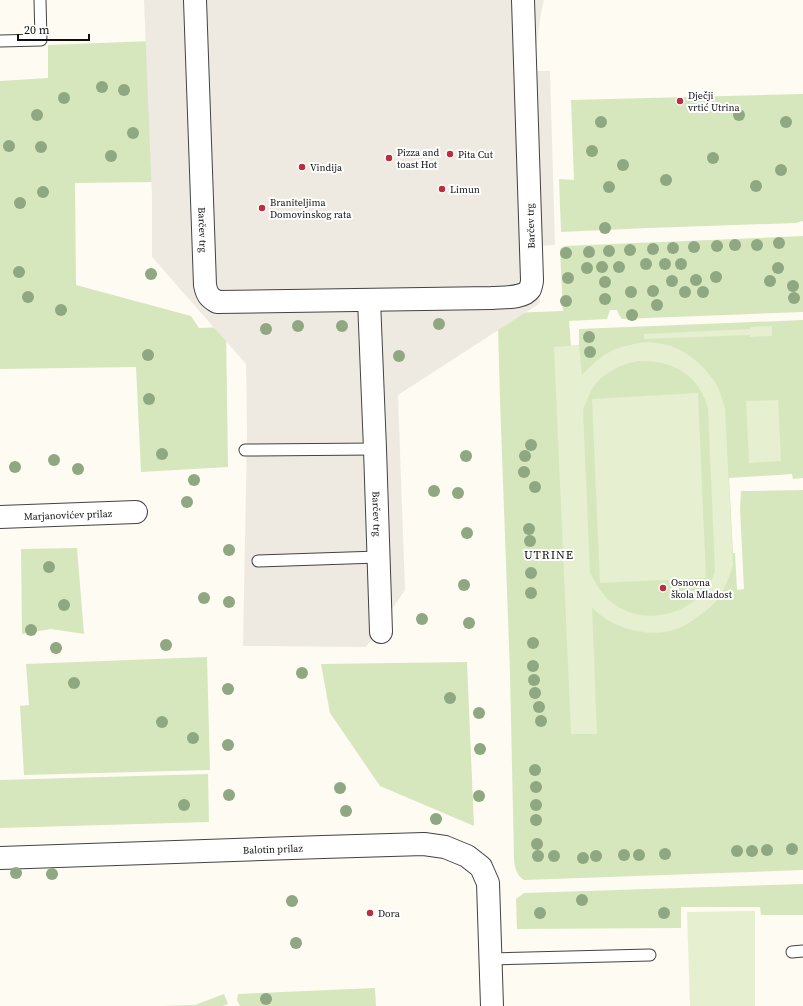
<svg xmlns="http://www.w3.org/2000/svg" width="803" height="1006" viewBox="0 0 803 1006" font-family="'Source Serif 4',serif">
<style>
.green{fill:#d6e7be}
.pitch{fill:#e6efcf;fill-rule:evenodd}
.plaza{fill:#efeae1}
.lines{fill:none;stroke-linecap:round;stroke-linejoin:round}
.service-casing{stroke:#434343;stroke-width:13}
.minor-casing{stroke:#434343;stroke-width:24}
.service{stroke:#fff;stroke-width:11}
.minor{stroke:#fff;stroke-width:22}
.tree{fill:#8fa881}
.poi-dot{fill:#b82f3f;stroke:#fff;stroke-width:1.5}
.labels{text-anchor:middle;stroke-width:4;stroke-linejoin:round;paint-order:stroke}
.poi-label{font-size:10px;fill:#101010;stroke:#fff;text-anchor:start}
.street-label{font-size:10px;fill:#101010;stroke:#fff}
.quarter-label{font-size:12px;letter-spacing:1px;fill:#101010;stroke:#fff}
</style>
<rect width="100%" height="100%" fill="#fefbf3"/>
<g class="green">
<path d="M152,41L156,182L75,183L76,285L191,316L199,328L226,327L228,467L141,472L136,367L0,369V81L48,78V45Z"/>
<path d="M803,94V221L796,223L648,228L561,232L559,179L574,180L571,100Z"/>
<path d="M803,236V312L622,319L619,315L617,310H610L607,319L569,321L571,346L579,345V329L803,320V478L793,479L792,474L729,478L733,553H735L737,590L744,589L740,509L741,491L803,490V870L524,880C517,876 515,868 514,860L510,673L500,400L498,327L507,313L563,311L560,250L561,248L565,246Z"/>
<path d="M77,548L84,634L51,629L22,634L21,549Z"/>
<path d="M207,657L210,770L24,775L20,706L29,705L26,664Z"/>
<path d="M467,662L474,826L380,786L330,713L321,664Z"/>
<path d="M208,774L209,822L0,828V780Z"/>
<path d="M803,884V915H761L760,907H681V928L517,929L516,899L524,893Z"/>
<path d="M375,988L376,1006H240L237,1000L238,994Z"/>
<path d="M224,994L228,1004L223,1006H162L195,1005Z"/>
</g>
<g class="pitch">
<path d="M772,326V336L750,337V335L644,339V334L750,329V327Z"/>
<path d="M648,342C653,343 658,343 663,344C684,348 704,365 715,382C720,390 722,399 725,408L733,565C729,577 725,589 718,599C713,605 706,611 700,615C693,620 687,625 679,628C656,638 623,631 603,617C598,614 595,610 592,607L597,734H571L554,347L579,345L582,375C587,370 592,364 598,360C611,348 630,344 648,342ZM638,361C673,360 698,374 708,408L715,571L710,584C704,586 703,591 700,596C697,599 692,603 688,605C664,620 632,620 610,601C601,593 596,583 590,573L583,409C586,402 589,395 592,389C602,373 621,364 638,361Z"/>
<path d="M698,393L706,578L600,583L592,399Z"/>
<path d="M778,400L781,461L749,463L746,401Z"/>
<path d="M755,911V1006H690L687,912Z"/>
</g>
<path class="plaza" d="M144,0H544L541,13L533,71H550L555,245L538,246L540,303L398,395L405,590L366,647L243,646L247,432L246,364L152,257V197Z"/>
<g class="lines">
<g class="service-casing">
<g id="service">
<path d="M0,41L41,40L40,0"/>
<path d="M245,450L375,449"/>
<path d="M258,561L378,557"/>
<path d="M792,952L803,951"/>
<path d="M490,959L650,955"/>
</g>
</g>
<g class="minor-casing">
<g id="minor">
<path id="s1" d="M195,0L205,285C207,295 209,297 217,302L492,298C502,297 523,299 530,289C531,286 532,283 532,280L523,0"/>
<path id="s2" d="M369,300L375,449L381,632"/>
<path id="s3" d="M0,517L136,512"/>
<path id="s4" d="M0,858L323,847L424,844L445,847L467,856L481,867L488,883L492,1006"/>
</g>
</g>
<use href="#service" class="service"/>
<use href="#minor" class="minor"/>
</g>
<g class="tree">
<circle cx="102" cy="87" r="6"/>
<circle cx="124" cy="90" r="6"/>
<circle cx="64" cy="98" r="6"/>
<circle cx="37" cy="115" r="6"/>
<circle cx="739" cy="115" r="6"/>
<circle cx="601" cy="122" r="6"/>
<circle cx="786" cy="122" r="6"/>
<circle cx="133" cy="133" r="6"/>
<circle cx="9" cy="146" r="6"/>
<circle cx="41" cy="147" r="6"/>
<circle cx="592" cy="151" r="6"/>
<circle cx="111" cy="156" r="6"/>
<circle cx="713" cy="158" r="6"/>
<circle cx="623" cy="165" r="6"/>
<circle cx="781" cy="170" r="6"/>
<circle cx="666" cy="180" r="6"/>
<circle cx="756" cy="186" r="6"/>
<circle cx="609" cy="187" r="6"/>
<circle cx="43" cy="192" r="6"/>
<circle cx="20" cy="203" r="6"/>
<circle cx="605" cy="228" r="6"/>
<circle cx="779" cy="243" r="6"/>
<circle cx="735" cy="245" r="6"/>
<circle cx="757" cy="245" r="6"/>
<circle cx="717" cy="246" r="6"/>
<circle cx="694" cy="247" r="6"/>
<circle cx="673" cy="248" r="6"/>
<circle cx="653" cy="249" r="6"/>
<circle cx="630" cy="250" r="6"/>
<circle cx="609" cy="251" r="6"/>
<circle cx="589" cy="252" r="6"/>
<circle cx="566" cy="253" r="6"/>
<circle cx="646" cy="264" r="6"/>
<circle cx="665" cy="264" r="6"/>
<circle cx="681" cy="264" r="6"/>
<circle cx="602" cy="267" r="6"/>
<circle cx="619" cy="267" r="6"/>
<circle cx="587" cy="268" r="6"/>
<circle cx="778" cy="268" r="6"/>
<circle cx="19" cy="272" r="6"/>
<circle cx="151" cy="274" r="6"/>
<circle cx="716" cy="277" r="6"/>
<circle cx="568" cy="278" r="6"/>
<circle cx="696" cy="280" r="6"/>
<circle cx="672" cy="281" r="6"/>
<circle cx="770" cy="281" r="6"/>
<circle cx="605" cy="282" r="6"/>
<circle cx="793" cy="286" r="6"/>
<circle cx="653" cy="291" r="6"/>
<circle cx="631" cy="292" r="6"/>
<circle cx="685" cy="292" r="6"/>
<circle cx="703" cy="292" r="6"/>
<circle cx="28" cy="297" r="6"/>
<circle cx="794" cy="298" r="6"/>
<circle cx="605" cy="299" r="6"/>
<circle cx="566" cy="301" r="6"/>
<circle cx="657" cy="305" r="6"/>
<circle cx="61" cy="310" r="6"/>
<circle cx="632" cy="315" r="6"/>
<circle cx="439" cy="324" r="6"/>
<circle cx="298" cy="326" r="6"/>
<circle cx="342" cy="326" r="6"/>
<circle cx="266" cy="329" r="6"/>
<circle cx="589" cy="337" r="6"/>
<circle cx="590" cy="352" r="6"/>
<circle cx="148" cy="355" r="6"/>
<circle cx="399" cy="356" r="6"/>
<circle cx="149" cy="399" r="6"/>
<circle cx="531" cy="445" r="6"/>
<circle cx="162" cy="454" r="6"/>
<circle cx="466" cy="456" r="6"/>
<circle cx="525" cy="456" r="6"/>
<circle cx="54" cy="460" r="6"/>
<circle cx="15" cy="467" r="6"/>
<circle cx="78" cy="469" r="6"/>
<circle cx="524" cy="472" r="6"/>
<circle cx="194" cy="480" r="6"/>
<circle cx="535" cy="487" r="6"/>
<circle cx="434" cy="491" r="6"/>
<circle cx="458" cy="493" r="6"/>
<circle cx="187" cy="502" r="6"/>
<circle cx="529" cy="529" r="6"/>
<circle cx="467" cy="533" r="6"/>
<circle cx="530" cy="541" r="6"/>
<circle cx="229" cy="550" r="6"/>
<circle cx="49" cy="567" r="6"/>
<circle cx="531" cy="573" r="6"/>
<circle cx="464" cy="585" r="6"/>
<circle cx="531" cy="593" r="6"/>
<circle cx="204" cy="598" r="6"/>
<circle cx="229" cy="602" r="6"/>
<circle cx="64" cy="605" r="6"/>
<circle cx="422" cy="619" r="6"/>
<circle cx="469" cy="623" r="6"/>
<circle cx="31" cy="630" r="6"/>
<circle cx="533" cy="643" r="6"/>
<circle cx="166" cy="645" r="6"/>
<circle cx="56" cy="648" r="6"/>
<circle cx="533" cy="666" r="6"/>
<circle cx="302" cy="673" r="6"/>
<circle cx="534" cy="680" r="6"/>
<circle cx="74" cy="683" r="6"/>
<circle cx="228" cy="689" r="6"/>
<circle cx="535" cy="693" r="6"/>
<circle cx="450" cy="698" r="6"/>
<circle cx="539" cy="707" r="6"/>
<circle cx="479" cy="713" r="6"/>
<circle cx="541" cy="721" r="6"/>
<circle cx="162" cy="722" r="6"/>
<circle cx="193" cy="738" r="6"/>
<circle cx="228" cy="745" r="6"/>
<circle cx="480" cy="749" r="6"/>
<circle cx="535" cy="770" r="6"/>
<circle cx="536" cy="787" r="6"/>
<circle cx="340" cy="788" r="6"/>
<circle cx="229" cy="795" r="6"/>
<circle cx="479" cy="796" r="6"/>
<circle cx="184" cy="805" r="6"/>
<circle cx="536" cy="805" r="6"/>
<circle cx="346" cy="811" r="6"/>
<circle cx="436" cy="819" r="6"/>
<circle cx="536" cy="820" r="6"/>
<circle cx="537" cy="844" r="6"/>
<circle cx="792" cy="849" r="6"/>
<circle cx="767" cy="850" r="6"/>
<circle cx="737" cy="851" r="6"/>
<circle cx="752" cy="851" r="6"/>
<circle cx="665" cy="854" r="6"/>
<circle cx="624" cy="855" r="6"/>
<circle cx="639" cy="855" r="6"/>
<circle cx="538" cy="856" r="6"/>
<circle cx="554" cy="856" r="6"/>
<circle cx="596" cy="856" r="6"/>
<circle cx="583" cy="858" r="6"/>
<circle cx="16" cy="873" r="6"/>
<circle cx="52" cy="874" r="6"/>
<circle cx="582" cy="900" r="6"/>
<circle cx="292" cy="901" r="6"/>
<circle cx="540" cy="913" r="6"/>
<circle cx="664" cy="913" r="6"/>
<circle cx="296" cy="943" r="6"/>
<circle cx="266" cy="999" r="6"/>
</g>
<g class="poi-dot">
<circle cx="680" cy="101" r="4"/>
<circle cx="450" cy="154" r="4"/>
<circle cx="389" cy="158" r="4"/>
<circle cx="302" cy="167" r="4"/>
<circle cx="442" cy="189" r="4"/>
<circle cx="262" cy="208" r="4"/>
<circle cx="663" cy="588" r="4"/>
<circle cx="370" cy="913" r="4"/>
</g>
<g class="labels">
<g class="poi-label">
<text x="688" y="99">Dječji<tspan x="688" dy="12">vrtić Utrina</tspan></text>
<text x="397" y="156">Pizza and<tspan x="397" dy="12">toast Hot</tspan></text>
<text x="458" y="158">Pita Cut</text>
<text x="310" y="171">Vindija</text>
<text x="450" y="193">Limun</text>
<text x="270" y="206">Braniteljima<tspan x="270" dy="12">Domovinskog rata</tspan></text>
<text x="671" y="586">Osnovna<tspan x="671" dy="12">škola Mladost</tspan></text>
<text x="378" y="917">Dora</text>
</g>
<g class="street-label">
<text transform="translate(530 226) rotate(-92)" y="4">Barčev trg</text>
<text dy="4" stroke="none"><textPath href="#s1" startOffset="230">Barčev trg</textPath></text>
<text dy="4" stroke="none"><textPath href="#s3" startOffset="68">Marjanovićev prilaz</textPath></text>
<text dy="4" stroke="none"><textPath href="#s2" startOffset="214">Barčev trg</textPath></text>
<text dy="4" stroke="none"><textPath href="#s4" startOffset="273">Balotin prilaz</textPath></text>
</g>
<g class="quarter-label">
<text x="549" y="559">UTRINE</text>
</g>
</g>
<path d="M18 34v6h71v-6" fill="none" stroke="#101010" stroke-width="2"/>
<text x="24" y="34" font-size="12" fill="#101010" stroke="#ffffff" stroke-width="3" paint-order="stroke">20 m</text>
</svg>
